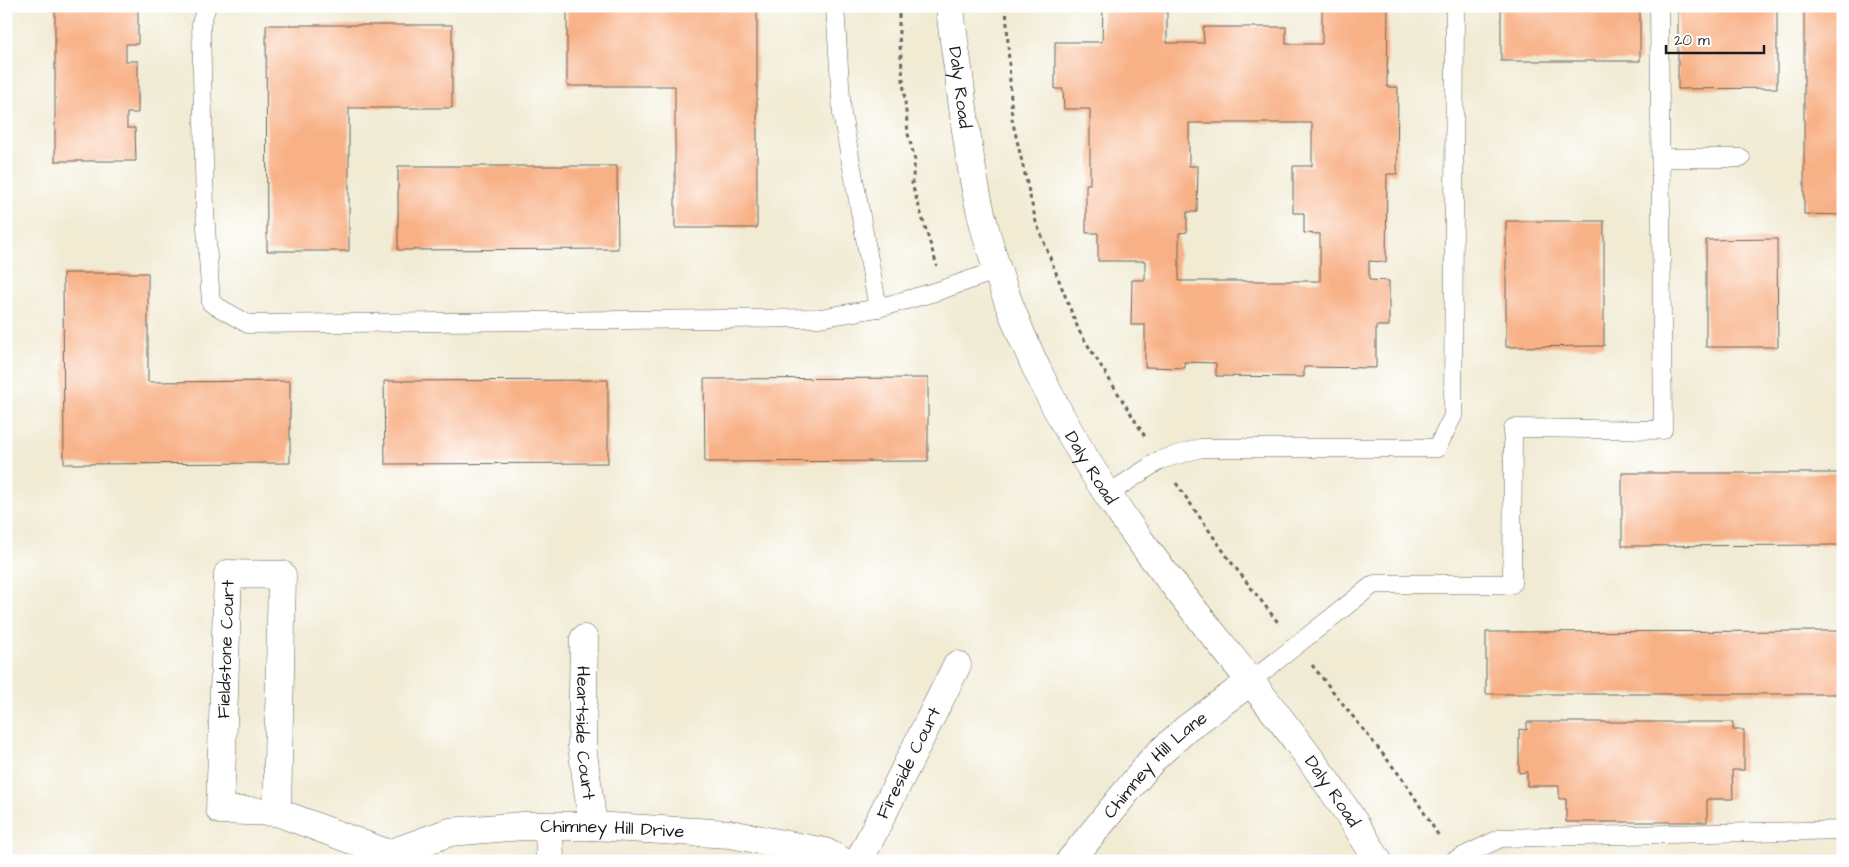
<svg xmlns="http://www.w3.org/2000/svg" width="1849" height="867" viewBox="0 0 1849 867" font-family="'Architects Daughter',sans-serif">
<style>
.building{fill:#f8b085;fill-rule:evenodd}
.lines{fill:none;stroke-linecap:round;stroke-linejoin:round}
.service-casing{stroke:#67645c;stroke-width:19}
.minor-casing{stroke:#67645c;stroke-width:29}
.path{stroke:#67645c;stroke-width:3;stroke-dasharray:4 4;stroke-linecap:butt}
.service{stroke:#fff;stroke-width:18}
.minor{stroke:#fff;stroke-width:28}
.labels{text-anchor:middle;stroke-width:4;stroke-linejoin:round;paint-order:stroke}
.street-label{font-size:18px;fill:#1c1c1c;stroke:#fff}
</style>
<rect width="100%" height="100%" fill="#fff"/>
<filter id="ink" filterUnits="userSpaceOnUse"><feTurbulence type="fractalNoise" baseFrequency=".02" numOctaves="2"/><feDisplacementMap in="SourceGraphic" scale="10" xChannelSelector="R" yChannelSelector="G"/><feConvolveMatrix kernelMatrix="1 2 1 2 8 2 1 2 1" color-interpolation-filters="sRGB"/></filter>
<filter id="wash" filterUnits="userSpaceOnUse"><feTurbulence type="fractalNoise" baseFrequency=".0096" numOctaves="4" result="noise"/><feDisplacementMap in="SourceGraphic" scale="20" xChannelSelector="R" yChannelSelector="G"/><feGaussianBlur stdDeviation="1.12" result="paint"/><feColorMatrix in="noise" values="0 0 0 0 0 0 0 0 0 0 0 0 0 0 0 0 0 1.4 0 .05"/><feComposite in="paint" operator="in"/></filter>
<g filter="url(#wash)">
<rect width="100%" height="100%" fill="#f1ebd4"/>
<g id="blocks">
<g class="building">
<path d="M55,6H138V44H126V61H138V113H127V128H135L136,161H55Z"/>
<path d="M577,6H745V8H757V228H675V86H567V9L578,10Z"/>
<path d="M1103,6H1167V43H1204L1203,27H1286V44H1322V6H1388L1387,87H1398L1397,174H1387L1386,262L1369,261V280L1389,281V326H1376V368L1304,367V377L1216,376V363L1184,362L1185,368L1145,367V325H1131L1132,280H1145V261H1098V233H1086V184H1090V109H1064L1063,89H1055V42H1102ZM1189,123H1312V166H1293V213H1304V233L1320,234V281H1179V233L1187,232V212H1197L1198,166H1189Z"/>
<rect x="1501" y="6" width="139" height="55"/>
<path d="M1678,6H1777V88L1678,89Z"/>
<path d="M1804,6H1843V215L1804,214Z"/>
<path d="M266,25H452V108H349V251H267Z"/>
<path d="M398,166H617L618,249L398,250Z"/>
<path d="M1506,221H1604V346L1506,347Z"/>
<path d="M1777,239L1778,347H1706V240Z"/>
<path d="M63,273H148V382L290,381V463L64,464Z"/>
<path d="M928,378V461L705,462L704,379Z"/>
<path d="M608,380V463L385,464L384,381Z"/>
<path d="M1622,473H1843V545L1622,546Z"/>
<path d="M1843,631V694H1486V632Z"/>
<path d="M1527,722H1733V730H1744V770H1732L1733,799H1707V822H1566V799H1559V786H1527V772L1519,773V729L1527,730Z"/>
</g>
</g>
</g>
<g filter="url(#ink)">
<use href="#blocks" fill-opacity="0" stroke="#67645c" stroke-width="1"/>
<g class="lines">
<g class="service-casing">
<g id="service">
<path d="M207,6L201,23L205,212L211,303L248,324L820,318L878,308L938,291L998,270"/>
<path d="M835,6L842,114L878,308"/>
<path d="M1661,158H1741"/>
<path d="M1108,494L1160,460L1201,448H1437L1453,416L1455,6"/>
<path d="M1251,681L1374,584H1512L1513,428L1663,430L1659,6"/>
<path d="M1453,861L1501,838L1843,830"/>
</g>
</g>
<g class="minor-casing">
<g id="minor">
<path id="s1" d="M950,6C952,32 957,58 960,84C966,133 972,181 985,229C1015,343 1074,452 1144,546C1223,651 1311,747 1378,861"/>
<path id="s2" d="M584,639L582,746L593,826"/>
<path id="s3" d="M277,812L220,810L228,574L282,575L277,812L389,854"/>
<path d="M549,827L550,861"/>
<path id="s4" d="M386,861L389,854L450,832L523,826H593L730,834L825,852L842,861"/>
<path id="s5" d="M859,861L957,665"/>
<path id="s6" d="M1070,861L1153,759L1186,729L1251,681"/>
</g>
</g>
<g class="path">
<path d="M899,6V35L908,134L915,160L912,184L937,266"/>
<path d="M1006,6L1012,119L1036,222L1079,331L1146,438"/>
<path d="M1176,483L1231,562L1280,625"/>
<path d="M1312,665L1405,782L1440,838"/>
</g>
<use href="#service" class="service"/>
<use href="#minor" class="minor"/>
</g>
</g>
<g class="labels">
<g class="street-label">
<text dy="6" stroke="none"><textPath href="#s1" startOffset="82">Daly Road</textPath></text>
<text dy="6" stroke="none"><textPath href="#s1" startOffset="488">Daly Road</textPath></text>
<text dy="6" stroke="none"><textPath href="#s3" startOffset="218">Fieldstone Court</textPath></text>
<text dy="6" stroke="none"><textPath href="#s2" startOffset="94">Heartside Court</textPath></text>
<text dy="6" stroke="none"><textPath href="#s5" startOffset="110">Fireside Court</textPath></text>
<text dy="6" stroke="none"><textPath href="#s6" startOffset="129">Chimney Hill Lane</textPath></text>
<text dy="6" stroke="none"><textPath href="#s1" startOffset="892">Daly Road</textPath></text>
<text dy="6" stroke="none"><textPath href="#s4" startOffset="235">Chimney Hill Drive</textPath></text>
</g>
</g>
<rect width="1849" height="867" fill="none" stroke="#fff" stroke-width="25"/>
<path d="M1666 45v8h98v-8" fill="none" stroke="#1c1c1c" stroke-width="2.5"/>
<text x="1674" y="45" font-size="15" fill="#1c1c1c" stroke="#ffffff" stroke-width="4" paint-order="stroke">20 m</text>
</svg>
